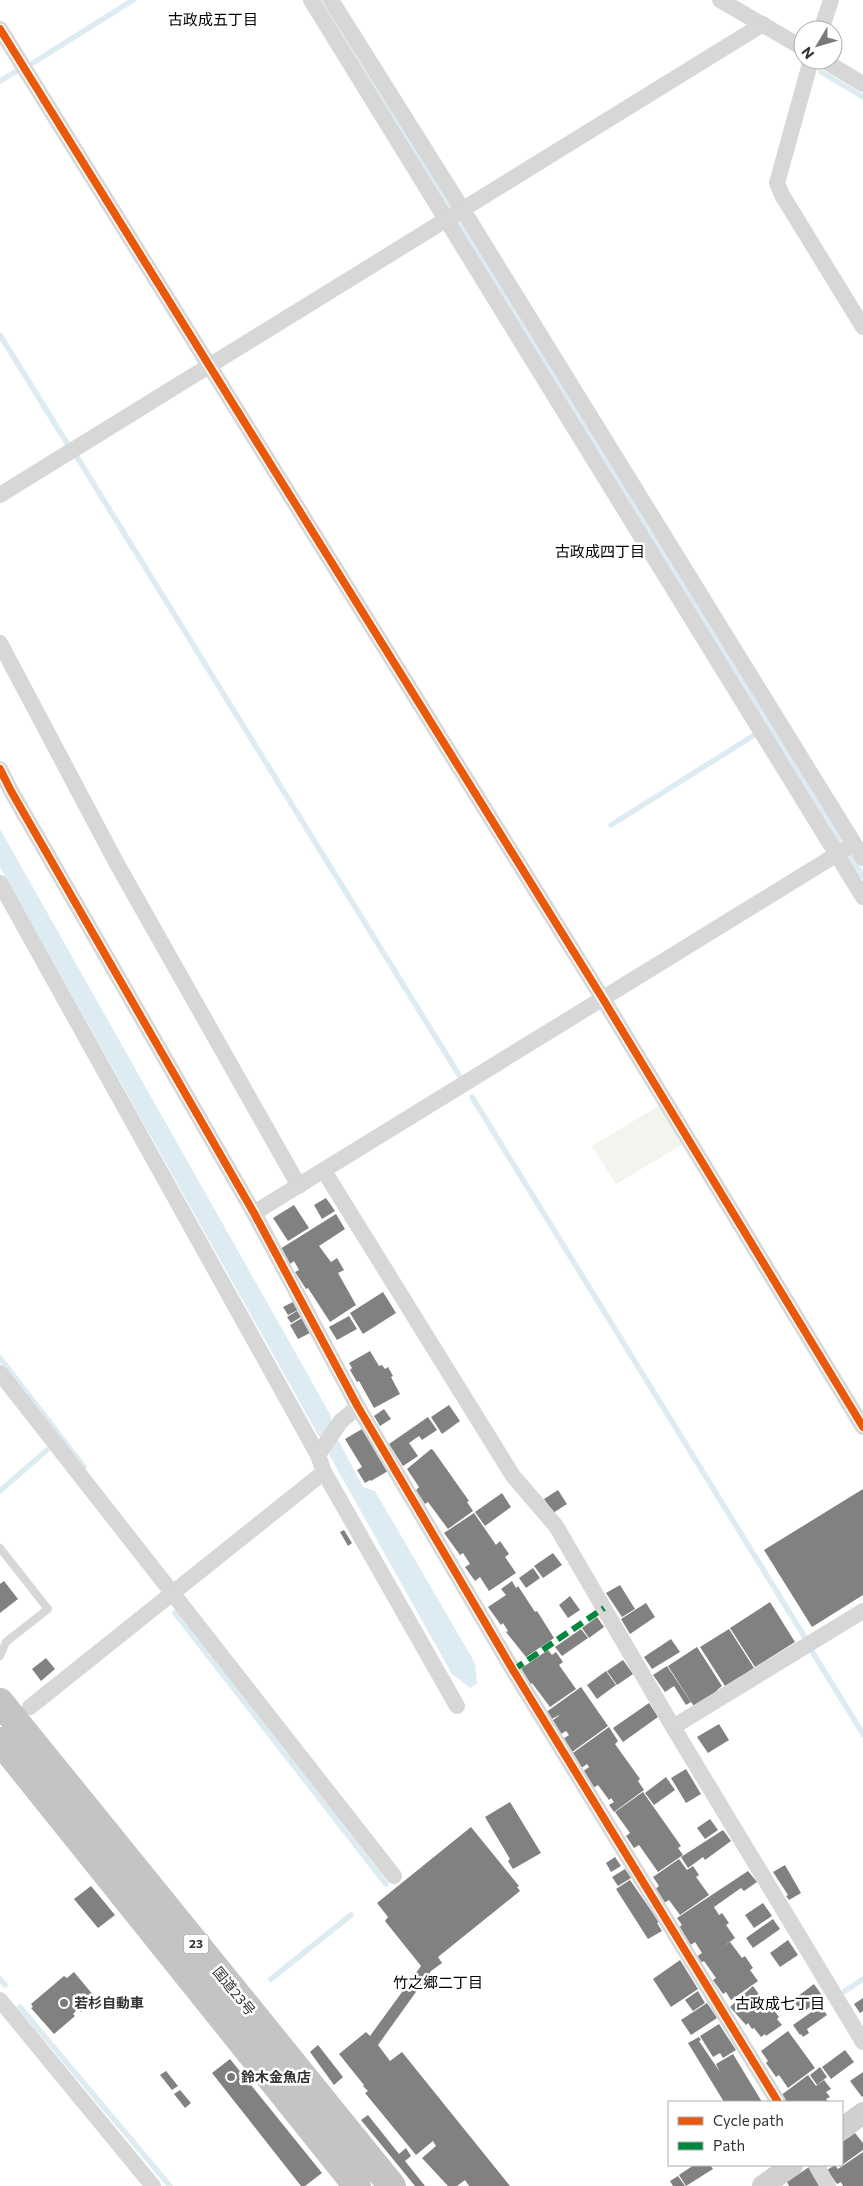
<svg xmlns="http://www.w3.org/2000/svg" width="863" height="2186" viewBox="0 0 863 2186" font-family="Commissioner,'Noto Sans JP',sans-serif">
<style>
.green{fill:#f1f5ed}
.water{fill:#ddebf3}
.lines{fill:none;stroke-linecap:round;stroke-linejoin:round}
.stream{stroke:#ddebf3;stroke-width:5.5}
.building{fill:#818181}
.lane{stroke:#d7d7d7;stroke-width:8}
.street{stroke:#d7d7d7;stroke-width:16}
.secondary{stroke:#d0d0d0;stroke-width:22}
.highway{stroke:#c4c4c4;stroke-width:28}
.quiet{stroke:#00873e;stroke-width:6;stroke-dasharray:12 6;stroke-linecap:butt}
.cycleway-casing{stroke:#fff;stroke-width:11}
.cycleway{stroke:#e8590c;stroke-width:8}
.poi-dot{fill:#7a7a7a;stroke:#fff;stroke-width:2}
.labels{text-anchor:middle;stroke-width:5;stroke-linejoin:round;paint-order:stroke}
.shield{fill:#fff;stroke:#707070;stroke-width:1}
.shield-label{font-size:12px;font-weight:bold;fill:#333}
.street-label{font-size:14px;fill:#333;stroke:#fff}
.poi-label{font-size:14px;font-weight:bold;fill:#333;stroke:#fff;text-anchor:start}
.neighbourhood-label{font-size:15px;fill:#000;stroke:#fff}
</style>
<rect width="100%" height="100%" fill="#fff"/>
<path class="green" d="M660,1105L683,1144L616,1184L592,1146Z"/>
<path class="water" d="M0,829L330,1414L335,1434L363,1487L375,1491L475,1663L477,1684L470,1688L452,1674L0,867Z"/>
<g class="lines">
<g class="stream">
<path d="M321,0L450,207"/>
<path d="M33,63L133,0"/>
<path d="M821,72L863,97"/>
<path d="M0,81L17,71"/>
<path d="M458,221L841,842"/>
<path d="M0,335L68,445"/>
<path d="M77,457L459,1075"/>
<path d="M611,825L756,734"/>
<path d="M851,857L863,876"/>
<path d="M472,1097L804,1636"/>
<path d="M0,1358L84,1467"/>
<path d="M0,1491L47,1450"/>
<path d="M175,1613L386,1884"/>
<path d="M813,1653L863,1734"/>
<path d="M0,1979L5,1985"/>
<path d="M271,1979L351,1915"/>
<path d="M845,1991L863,1979"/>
<path d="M20,2007L170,2186"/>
</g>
</g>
<g class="building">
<path d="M326,1198L335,1211L322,1219L314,1205Z"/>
<path d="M294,1205L309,1228L288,1241L273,1218Z"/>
<path d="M336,1214L345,1229L319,1246L331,1262L337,1258L344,1270L338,1273L356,1305L330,1322L308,1288L306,1289L295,1272L299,1270L294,1261L290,1264L280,1249Z"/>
<path d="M383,1292L396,1313L363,1334L350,1313Z"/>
<path d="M293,1302L298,1310L288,1315L283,1307Z"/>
<path d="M297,1311L301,1317L291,1323L287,1317Z"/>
<path d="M349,1316L357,1329L337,1340L329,1327Z"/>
<path d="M302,1318L310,1333L298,1339L290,1325Z"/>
<path d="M370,1351L379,1366L382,1365L385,1369L388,1367L393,1376L391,1377L400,1394L374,1408L359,1381L357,1382L350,1370L352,1368L349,1363Z"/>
<path d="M449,1405L460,1421L442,1434L431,1417Z"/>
<path d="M384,1409L391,1419L380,1426L374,1416Z"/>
<path d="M428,1417L437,1430L422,1440L419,1436L409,1443L418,1456L403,1466L389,1444Z"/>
<path d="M362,1429L388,1471L371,1481L370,1480L365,1483L357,1470L362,1467L345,1439Z"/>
<path d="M431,1449L433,1450L469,1501L467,1502L473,1511L448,1529L428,1502L425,1504L416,1490L419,1487L407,1469Z"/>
<path d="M863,1489V1595L812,1627L764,1550Z"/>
<path d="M558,1490L567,1504L553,1513L544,1499Z"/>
<path d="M502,1493L511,1507L485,1526L475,1512Z"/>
<path d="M474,1513L496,1545L500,1541L509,1554L505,1557L516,1573L489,1591L480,1577L475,1581L465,1567L470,1564L463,1553L460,1555L444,1533Z"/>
<path d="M344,1530L352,1543L348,1546L340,1532Z"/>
<path d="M553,1553L562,1565L543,1578L534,1566Z"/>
<path d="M533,1568L540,1578L526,1588L519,1578Z"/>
<path d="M4,1581L18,1599L0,1613V1584Z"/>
<path d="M512,1581L516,1588L518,1586L535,1612L537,1611L554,1638L526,1657L506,1632L508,1631L503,1623L501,1625L488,1607L506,1595L501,1589Z"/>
<path d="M620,1585L635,1609L622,1617L606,1593Z"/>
<path d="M570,1596L580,1610L568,1618L559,1605Z"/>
<path d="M770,1602L795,1642L755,1667L730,1628Z"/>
<path d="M646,1603L655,1617L630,1634L621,1619Z"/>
<path d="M597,1617L604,1627L589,1638L582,1628Z"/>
<path d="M581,1629L588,1638L562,1656L555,1647Z"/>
<path d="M729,1629L754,1668L725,1686L700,1647Z"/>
<path d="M671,1639L680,1652L652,1669L644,1657Z"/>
<path d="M697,1647L722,1686L716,1691L717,1693L695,1708L668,1666Z"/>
<path d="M548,1650L552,1655L556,1652L563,1662L559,1665L576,1689L550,1707L532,1683L530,1685L519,1670Z"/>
<path d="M46,1658L55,1669L41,1681L32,1669Z"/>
<path d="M623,1660L633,1674L617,1685L607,1671Z"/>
<path d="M667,1666L691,1702L686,1705L674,1686L665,1692L653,1675Z"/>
<path d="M606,1671L616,1685L597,1699L587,1685Z"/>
<path d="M581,1687L608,1726L572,1752L563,1739L569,1735L566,1731L561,1734L552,1721L561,1714L550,1720L545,1713Z"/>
<path d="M649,1703L658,1717L623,1742L613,1728Z"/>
<path d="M719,1724L729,1740L708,1753L697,1737Z"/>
<path d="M609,1727L618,1741L615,1744L640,1779L638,1781L644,1790L614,1812L609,1805L614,1802L611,1798L609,1800L598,1785L593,1788L582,1772L589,1767L587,1764L580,1769L570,1755Z"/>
<path d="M686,1769L701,1794L686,1803L671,1778Z"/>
<path d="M666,1777L675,1790L654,1805L645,1793Z"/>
<path d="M643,1792L681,1846L678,1848L683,1855L658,1872L639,1845L634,1848L626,1836L630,1833L615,1812Z"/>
<path d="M510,1802L541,1853L513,1869L508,1861L510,1859L485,1817Z"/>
<path d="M710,1819L718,1830L705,1839L697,1828Z"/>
<path d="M471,1827L519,1886L517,1887L520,1891L438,1957L442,1963L431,1971L378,2045L390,2061L402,2052L510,2186H469L465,2180L457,2186H448L422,2158L436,2146L433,2141L416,2155L365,2093L368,2091L363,2086L364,2085L339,2054L366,2032L370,2036L421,1966L385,1921L388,1917L377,1903Z"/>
<path d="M723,1830L731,1841L705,1860L703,1857L688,1868L681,1857Z"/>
<path d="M615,1857L621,1866L611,1872L606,1863Z"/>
<path d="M679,1859L687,1870L693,1866L699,1875L696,1877L709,1895L680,1915L669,1900L664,1903L654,1890L659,1886L653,1877Z"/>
<path d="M785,1865L801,1893L789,1900L786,1896L788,1895L773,1872Z"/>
<path d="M625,1869L631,1878L618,1886L612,1877Z"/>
<path d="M748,1871L757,1882L744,1891L741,1888L714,1907L719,1915L722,1913L729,1923L726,1925L735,1938L720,1949L730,1942L742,1958L745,1956L753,1968L750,1970L758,1981L731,2000L726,1992L723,1994L713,1980L716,1978L704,1961L700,1963L696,1957L702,1953L695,1942L689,1946L677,1929L682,1925L677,1918Z"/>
<path d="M630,1880L659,1922L657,1923L662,1931L648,1939L616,1889Z"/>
<path d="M91,1886L115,1915L98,1928L74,1899Z"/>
<path d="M763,1903L772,1916L754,1928L745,1915Z"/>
<path d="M773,1919L780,1929L753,1948L746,1938Z"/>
<path d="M788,1940L798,1955L780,1967L770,1953Z"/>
<path d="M680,1960L698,1989L671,2007L653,1979Z"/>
<path d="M74,1972L94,1996L88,2001L90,2004L81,2012L78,2009L73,2014L75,2016L54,2034L31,2008L33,2007L31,2004L64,1976L67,1978Z"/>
<path d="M814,1984L823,1997L802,2013L793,2000Z"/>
<path d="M753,1986L771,2011L773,2009L779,2017L777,2019L782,2025L766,2036L765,2034L761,2037L754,2028L752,2029L748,2023L746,2025L730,2007Z"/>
<path d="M698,1991L705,2003L693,2011L685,2000Z"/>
<path d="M863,1998V2011L860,2013L854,2004Z"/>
<path d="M707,2003L717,2018L691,2035L681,2020Z"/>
<path d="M820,2006L827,2015L807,2029L809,2033L803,2037L801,2034L800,2035L793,2025Z"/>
<path d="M719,2024L736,2050L723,2058L720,2053L713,2057L700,2036Z"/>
<path d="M788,2031L815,2068L788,2088L779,2075L776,2077L766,2063L768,2061L761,2051Z"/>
<path d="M699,2037L701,2040L699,2041L720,2072L716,2064L733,2054L762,2102H724L688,2043Z"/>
<path d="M318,2045L343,2077L334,2085L310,2052Z"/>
<path d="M845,2050L854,2062L831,2079L822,2067Z"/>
<path d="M230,2059L322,2173L305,2186H301L212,2073Z"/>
<path d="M820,2067L827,2077L817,2085L810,2075Z"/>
<path d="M166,2071L178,2086L172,2090L160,2075Z"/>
<path d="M863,2072V2096L862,2097L850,2081Z"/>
<path d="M808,2075L816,2086L824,2080L831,2089L826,2092L830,2097L826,2099L828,2102H785L780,2096Z"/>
<path d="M180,2090L191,2103L185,2108L174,2094Z"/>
<path d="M368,2115L399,2154L406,2148L411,2156L405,2161L425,2186H415L361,2120Z"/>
<path d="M855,2133L863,2143V2150L842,2165V2142Z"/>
<path d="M863,2152V2186H843L841,2182L837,2184L827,2170L835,2165L838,2169Z"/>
<path d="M694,2165H710L713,2169L686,2186L679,2175Z"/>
<path d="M809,2167L821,2186H789L787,2182Z"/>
<path d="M678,2176L685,2186H673L670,2181Z"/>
</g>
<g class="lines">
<path class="lane" d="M0,1548L48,1609L6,1642L0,1656"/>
<g class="street">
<path d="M311,0L863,897"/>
<path d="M331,0L463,210L863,858"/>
<path d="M720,0L803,48"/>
<path d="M0,29L603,999L863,1427"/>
<path d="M821,30L831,0"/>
<path d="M811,60L777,183L782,195L863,327"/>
<path d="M823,60L863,84"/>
<path d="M0,495L763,24"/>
<path d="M0,643L117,864L299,1186"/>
<path d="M0,769L11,791L254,1213L358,1407L513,1670L778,2102"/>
<path d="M0,883L318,1455"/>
<path d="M324,1171L513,1476L556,1526L673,1727L863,2042"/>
<path d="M254,1213L844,850"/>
<path d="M0,1373L394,1876"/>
<path d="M324,1472L457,1706"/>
<path d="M30,1707L324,1472L318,1455L341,1421L358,1407"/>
<path d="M673,1727L863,1611"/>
<path d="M0,2000L153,2186"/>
<path d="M816,2165L828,2186"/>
</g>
<g class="secondary">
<path d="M842,2129L863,2113"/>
<path d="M763,2186L792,2165"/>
</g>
<g class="highway">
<path d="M0,1702L392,2186"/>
<path d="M0,1741L357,2186"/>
</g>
<path class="quiet" d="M513,1670L604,1608"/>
<g class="cycleway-casing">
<g id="cycleway">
<path d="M0,29L603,999L863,1427"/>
<path d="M0,769L11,791L254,1213L358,1407L513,1670L778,2102"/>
</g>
</g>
<use href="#cycleway" class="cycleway"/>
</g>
<g class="poi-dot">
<circle cx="64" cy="2003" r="5"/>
<circle cx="231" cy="2077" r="5"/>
</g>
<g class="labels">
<rect class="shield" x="183.5" y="1934.5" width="25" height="19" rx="4"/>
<g class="shield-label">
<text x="196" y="1948">23</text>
</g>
<g class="street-label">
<text transform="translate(234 1991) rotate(51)" y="5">国道23号</text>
</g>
<g class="poi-label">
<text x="74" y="2008">若杉自動車</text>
<text x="241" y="2082">鈴木金魚店</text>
</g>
<g class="neighbourhood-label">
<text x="213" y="25">古政成五丁目</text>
<text x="600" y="557">古政成四丁目</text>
<text x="438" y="1988">竹之郷二丁目</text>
<text x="780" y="2009">古政成七丁目</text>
</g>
</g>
<rect x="668" y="2101" width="175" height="65" fill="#ffffff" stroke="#adadad"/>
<rect x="678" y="2117" width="25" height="8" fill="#e8590c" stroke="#adadad"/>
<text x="713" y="2126" font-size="15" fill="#333333">Cycle path</text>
<rect x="678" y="2142" width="25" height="8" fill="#00873e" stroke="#adadad"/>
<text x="713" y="2151" font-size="15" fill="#333333">Path</text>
<g transform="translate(818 45) rotate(232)"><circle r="24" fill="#ffffff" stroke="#adadad"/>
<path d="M0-4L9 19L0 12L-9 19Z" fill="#7a7a7a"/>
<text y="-8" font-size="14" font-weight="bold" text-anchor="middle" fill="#333333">N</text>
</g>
</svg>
